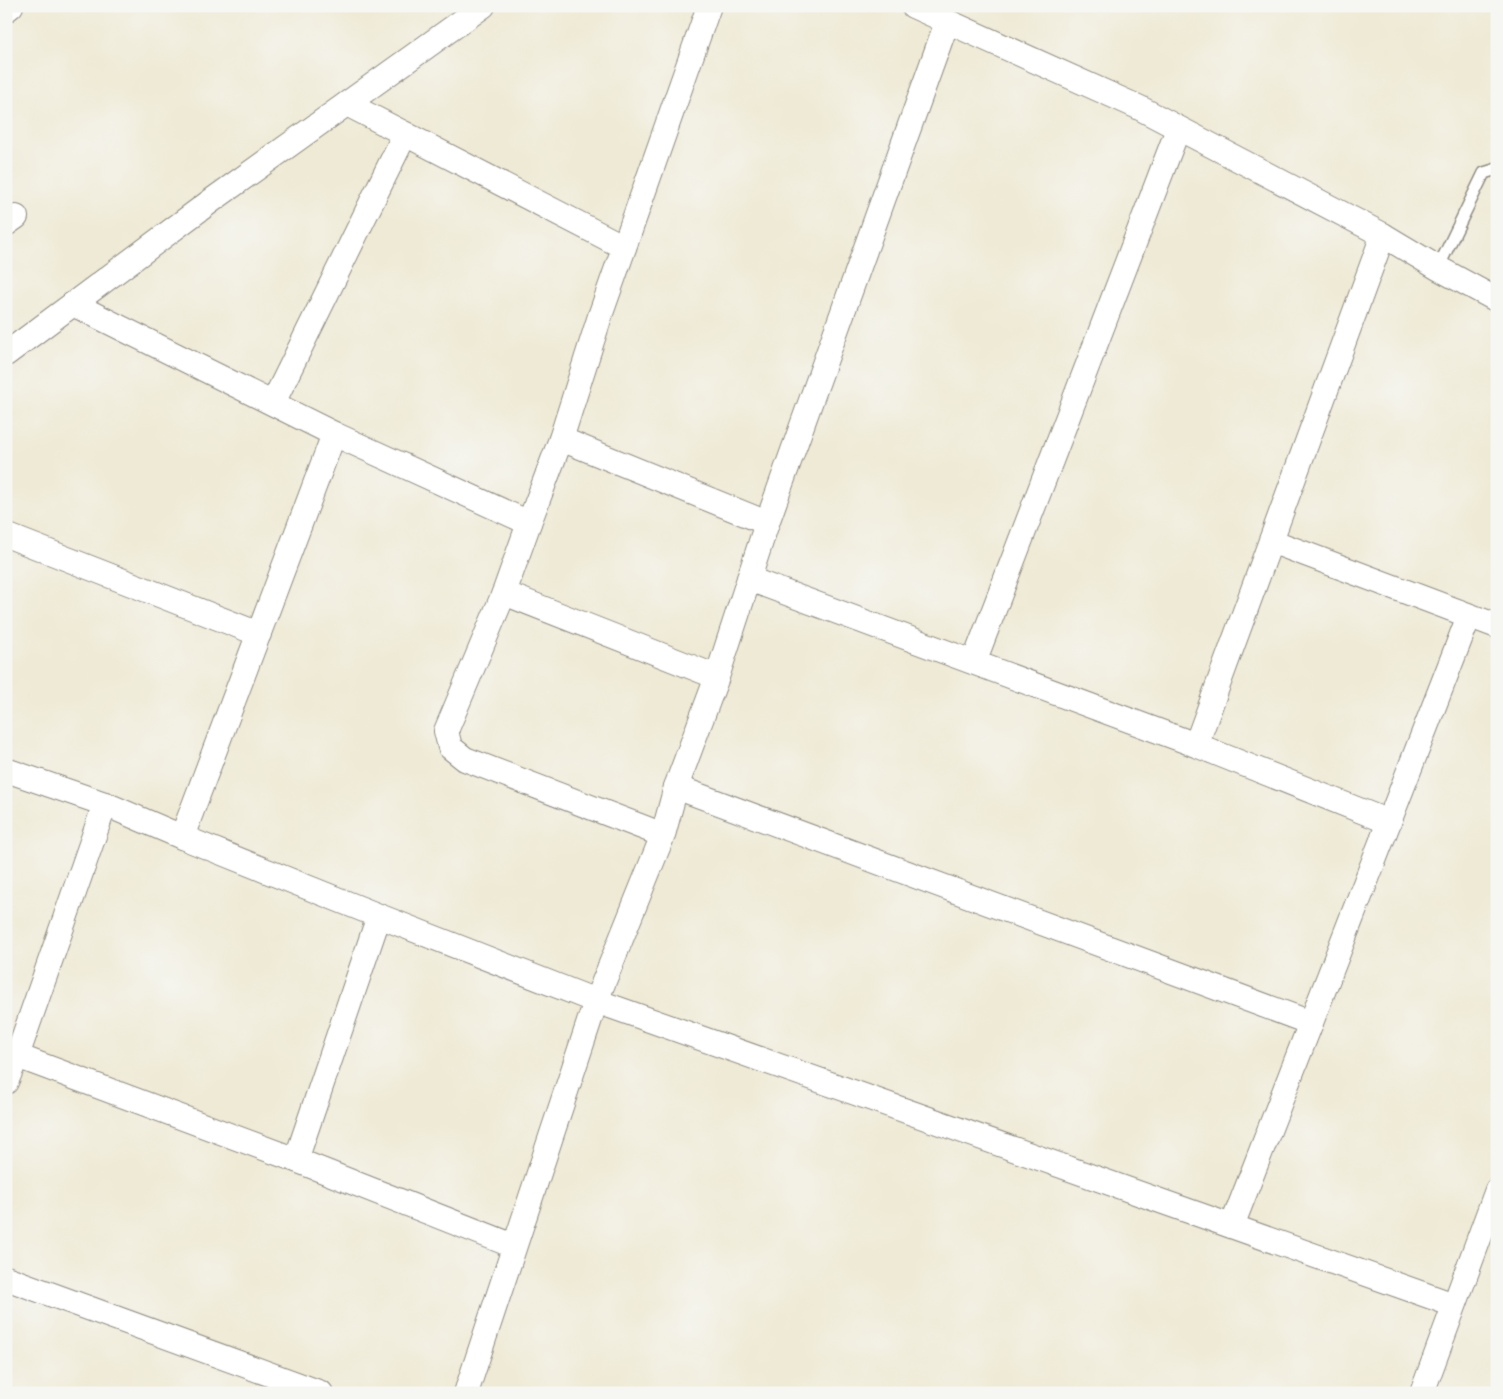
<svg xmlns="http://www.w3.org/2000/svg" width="1503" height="1399" viewBox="0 0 1503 1399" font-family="Sriracha,sans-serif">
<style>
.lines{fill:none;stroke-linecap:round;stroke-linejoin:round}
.lane-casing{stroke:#8d8a80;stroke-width:14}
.street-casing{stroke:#8d8a80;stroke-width:26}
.lane{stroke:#fff;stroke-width:11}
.street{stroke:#fff;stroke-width:24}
</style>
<rect width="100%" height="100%" fill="#f6f6f2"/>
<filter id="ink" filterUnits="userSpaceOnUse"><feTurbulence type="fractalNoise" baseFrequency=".02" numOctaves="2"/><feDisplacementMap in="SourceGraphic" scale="10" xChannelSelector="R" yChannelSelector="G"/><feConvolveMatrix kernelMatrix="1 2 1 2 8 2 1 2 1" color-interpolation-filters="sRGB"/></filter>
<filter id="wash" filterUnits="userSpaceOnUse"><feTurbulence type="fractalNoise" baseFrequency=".0096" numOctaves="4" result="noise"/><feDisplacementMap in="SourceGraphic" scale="20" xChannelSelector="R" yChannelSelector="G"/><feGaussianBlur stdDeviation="1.12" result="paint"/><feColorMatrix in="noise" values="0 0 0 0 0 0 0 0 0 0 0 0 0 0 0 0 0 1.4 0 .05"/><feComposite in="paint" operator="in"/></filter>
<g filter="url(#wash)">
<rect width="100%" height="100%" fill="#efead5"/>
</g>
<g filter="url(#ink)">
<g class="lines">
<g class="lane-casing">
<path id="lane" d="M1438,268L1484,173L1497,169"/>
</g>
<g class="street-casing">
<g id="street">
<path d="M913,6L1138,107L1383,235L1438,268L1497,300"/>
<path d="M6,10L11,6"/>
<path d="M347,104L624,247"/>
<path d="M6,224L16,217"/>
<path d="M73,304L334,434L529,523"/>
<path d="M6,354L211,201L483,6"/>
<path d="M273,403L405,134"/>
<path d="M561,439L767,523"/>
<path d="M6,535L259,634"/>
<path d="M1271,541L1497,626"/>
<path d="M749,579L1196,745L1389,822"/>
<path d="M504,593L717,677"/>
<path d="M974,662L1178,129"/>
<path d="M1196,745L1383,235"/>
<path d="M6,770L105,804L182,837L379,916L596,1001L1454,1305"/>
<path d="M676,787L1311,1023"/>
<path d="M663,835L465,759L450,747L446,731L504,593L529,523L561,439L600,316L709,6"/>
<path d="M182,837L334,434"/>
<path d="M17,1056L296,1160L514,1246"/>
<path d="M6,1082L17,1056L105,804"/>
<path d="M296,1160L379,916"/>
<path d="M1232,1226L1469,616"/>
<path d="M6,1278L321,1393"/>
<path d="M466,1393L596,1001L663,835L676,787L717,677L767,523L947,22"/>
<path d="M1422,1393L1497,1190"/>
</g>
</g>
<use href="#lane" class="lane"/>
<use href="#street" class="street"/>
</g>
</g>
<rect width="1503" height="1399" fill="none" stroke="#f6f6f2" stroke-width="25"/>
</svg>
